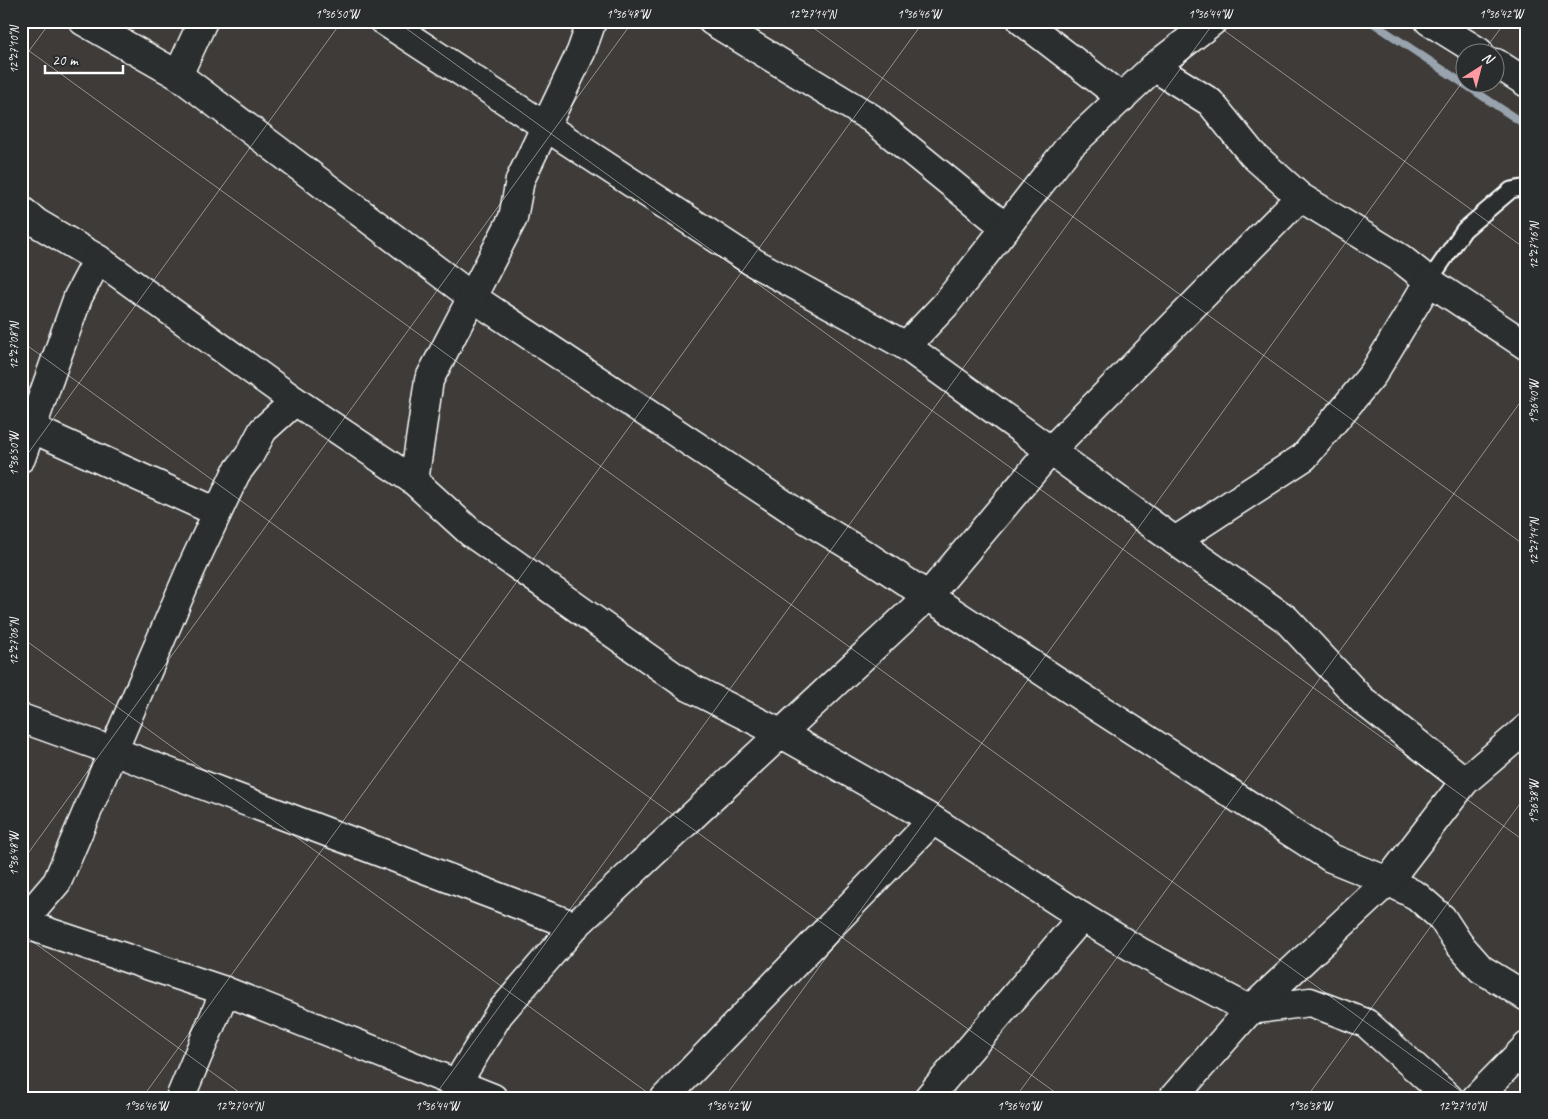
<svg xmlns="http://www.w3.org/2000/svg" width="1548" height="1119" viewBox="0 0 1548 1119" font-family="Caveat,sans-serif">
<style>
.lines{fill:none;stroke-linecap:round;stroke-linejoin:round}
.stream{stroke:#98a3ad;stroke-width:8}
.lane-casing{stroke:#fff;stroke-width:19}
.street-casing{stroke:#fff;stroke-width:31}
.lane{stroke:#2a2d2e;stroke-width:15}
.street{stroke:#2a2d2e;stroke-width:28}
.ticks{fill:none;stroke:#fff;stroke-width:1;stroke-opacity:0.45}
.neatline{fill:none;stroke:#fff;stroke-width:2}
.ticks-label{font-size:12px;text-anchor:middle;fill:#fff}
</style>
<rect width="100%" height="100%" fill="#3e3b39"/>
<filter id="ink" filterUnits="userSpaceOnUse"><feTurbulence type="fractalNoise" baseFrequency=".02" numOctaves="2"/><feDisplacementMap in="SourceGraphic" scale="10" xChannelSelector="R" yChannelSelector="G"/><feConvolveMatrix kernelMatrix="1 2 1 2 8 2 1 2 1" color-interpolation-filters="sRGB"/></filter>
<g filter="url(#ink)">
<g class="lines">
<path class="stream" d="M1370,21L1527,126"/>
<g class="lane-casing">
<path id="lane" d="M1429,281L1464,230L1511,190L1527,187"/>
</g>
<g class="street-casing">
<g id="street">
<path d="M83,21L178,75L472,297L806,519L867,556L1100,709L1331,858L1388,881L1417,896L1442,918L1459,944L1481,969L1527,997"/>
<path d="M384,21L753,262L906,346L1175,541L1286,619L1362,700L1465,781"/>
<path d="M712,21L871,118L1006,228"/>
<path d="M1022,21L1122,98"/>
<path d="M1429,21L1479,52"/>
<path d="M1496,63L1527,83"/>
<path d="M1154,67L1210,102L1252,154L1300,197L1400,258L1429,281L1527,346"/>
<path d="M178,75L203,21"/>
<path d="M21,210L37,223L98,259L78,297L21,458"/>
<path d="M98,259L295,401L414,481L470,532L689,687L782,734L933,820L1082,917L1142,953L1250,1010L1310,1002L1366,1023L1449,1098"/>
<path d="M906,346L945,305L1069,147L1154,67L1213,21"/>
<path d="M31,428L217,512"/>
<path d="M414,481L429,380L513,218L520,180L581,52L592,21"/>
<path d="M1175,541L1304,457L1373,374L1429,281"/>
<path d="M21,718L113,751L575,926"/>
<path d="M21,923L225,991L493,1098"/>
<path d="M22,923L57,882L191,569L236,473L249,456L263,430L295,401"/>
<path d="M457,1083L499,1014L575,926L928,596L1050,451L1300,197"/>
<path d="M180,1098L225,991"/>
<path d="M665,1098L933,820"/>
<path d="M928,1098L1082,917"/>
<path d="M1173,1098L1250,1010L1388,881L1465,781L1527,728"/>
<path d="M1476,1098L1527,1046"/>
</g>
</g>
<use href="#lane" class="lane"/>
<use href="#street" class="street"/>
</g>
</g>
<path class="ticks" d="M396,21L1527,843M804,21L1527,547M1211,21L1527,250M21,45L1470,1098M1483,52L1506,21M21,62L51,21M21,341L1063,1098M21,463L342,21M21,637L655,1098M21,863L633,21M21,933L247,1098M142,1098L924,21M433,1098L1215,21M724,1098L1466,77M1015,1098L1527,393M1306,1098L1527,794"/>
<rect width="1548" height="1119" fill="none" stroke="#2a2d2e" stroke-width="55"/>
<g transform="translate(1480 68) rotate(36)"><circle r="24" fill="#2a2d2e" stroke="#7f8182"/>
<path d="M0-4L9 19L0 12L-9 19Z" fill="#ff9aa2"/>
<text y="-8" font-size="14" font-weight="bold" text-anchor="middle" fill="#ffffff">N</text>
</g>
<path d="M45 65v8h78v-8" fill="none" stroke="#ffffff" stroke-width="2.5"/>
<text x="52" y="65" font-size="15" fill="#ffffff" stroke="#2a2d2e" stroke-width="4" paint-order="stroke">20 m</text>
<rect x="28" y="28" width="1492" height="1064" class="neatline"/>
<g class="ticks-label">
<text x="337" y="18">1°36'50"W</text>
<text x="628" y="18">1°36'48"W</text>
<text x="812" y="18">12°27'14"N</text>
<text x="919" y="18">1°36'46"W</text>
<text x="1210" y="18">1°36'44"W</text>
<text x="1501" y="18">1°36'42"W</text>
<text transform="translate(14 50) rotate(-90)" y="4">12°27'10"N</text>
<text transform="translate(1534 246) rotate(-90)" y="4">12°27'16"N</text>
<text transform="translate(14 346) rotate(-90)" y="4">12°27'08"N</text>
<text transform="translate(1534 402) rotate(-90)" y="4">1°36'40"W</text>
<text transform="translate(14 454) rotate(-90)" y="4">1°36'50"W</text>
<text transform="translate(1534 542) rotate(-90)" y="4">12°27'14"N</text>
<text transform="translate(14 642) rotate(-90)" y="4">12°27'06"N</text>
<text transform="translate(1534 802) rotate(-90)" y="4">1°36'38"W</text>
<text transform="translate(14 854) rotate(-90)" y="4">1°36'48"W</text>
<text x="146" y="1110">1°36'46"W</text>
<text x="239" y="1110">12°27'04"N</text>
<text x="437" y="1110">1°36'44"W</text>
<text x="728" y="1110">1°36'42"W</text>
<text x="1019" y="1110">1°36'40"W</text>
<text x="1310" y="1110">1°36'38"W</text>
<text x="1462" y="1110">12°27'10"N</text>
</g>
</svg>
